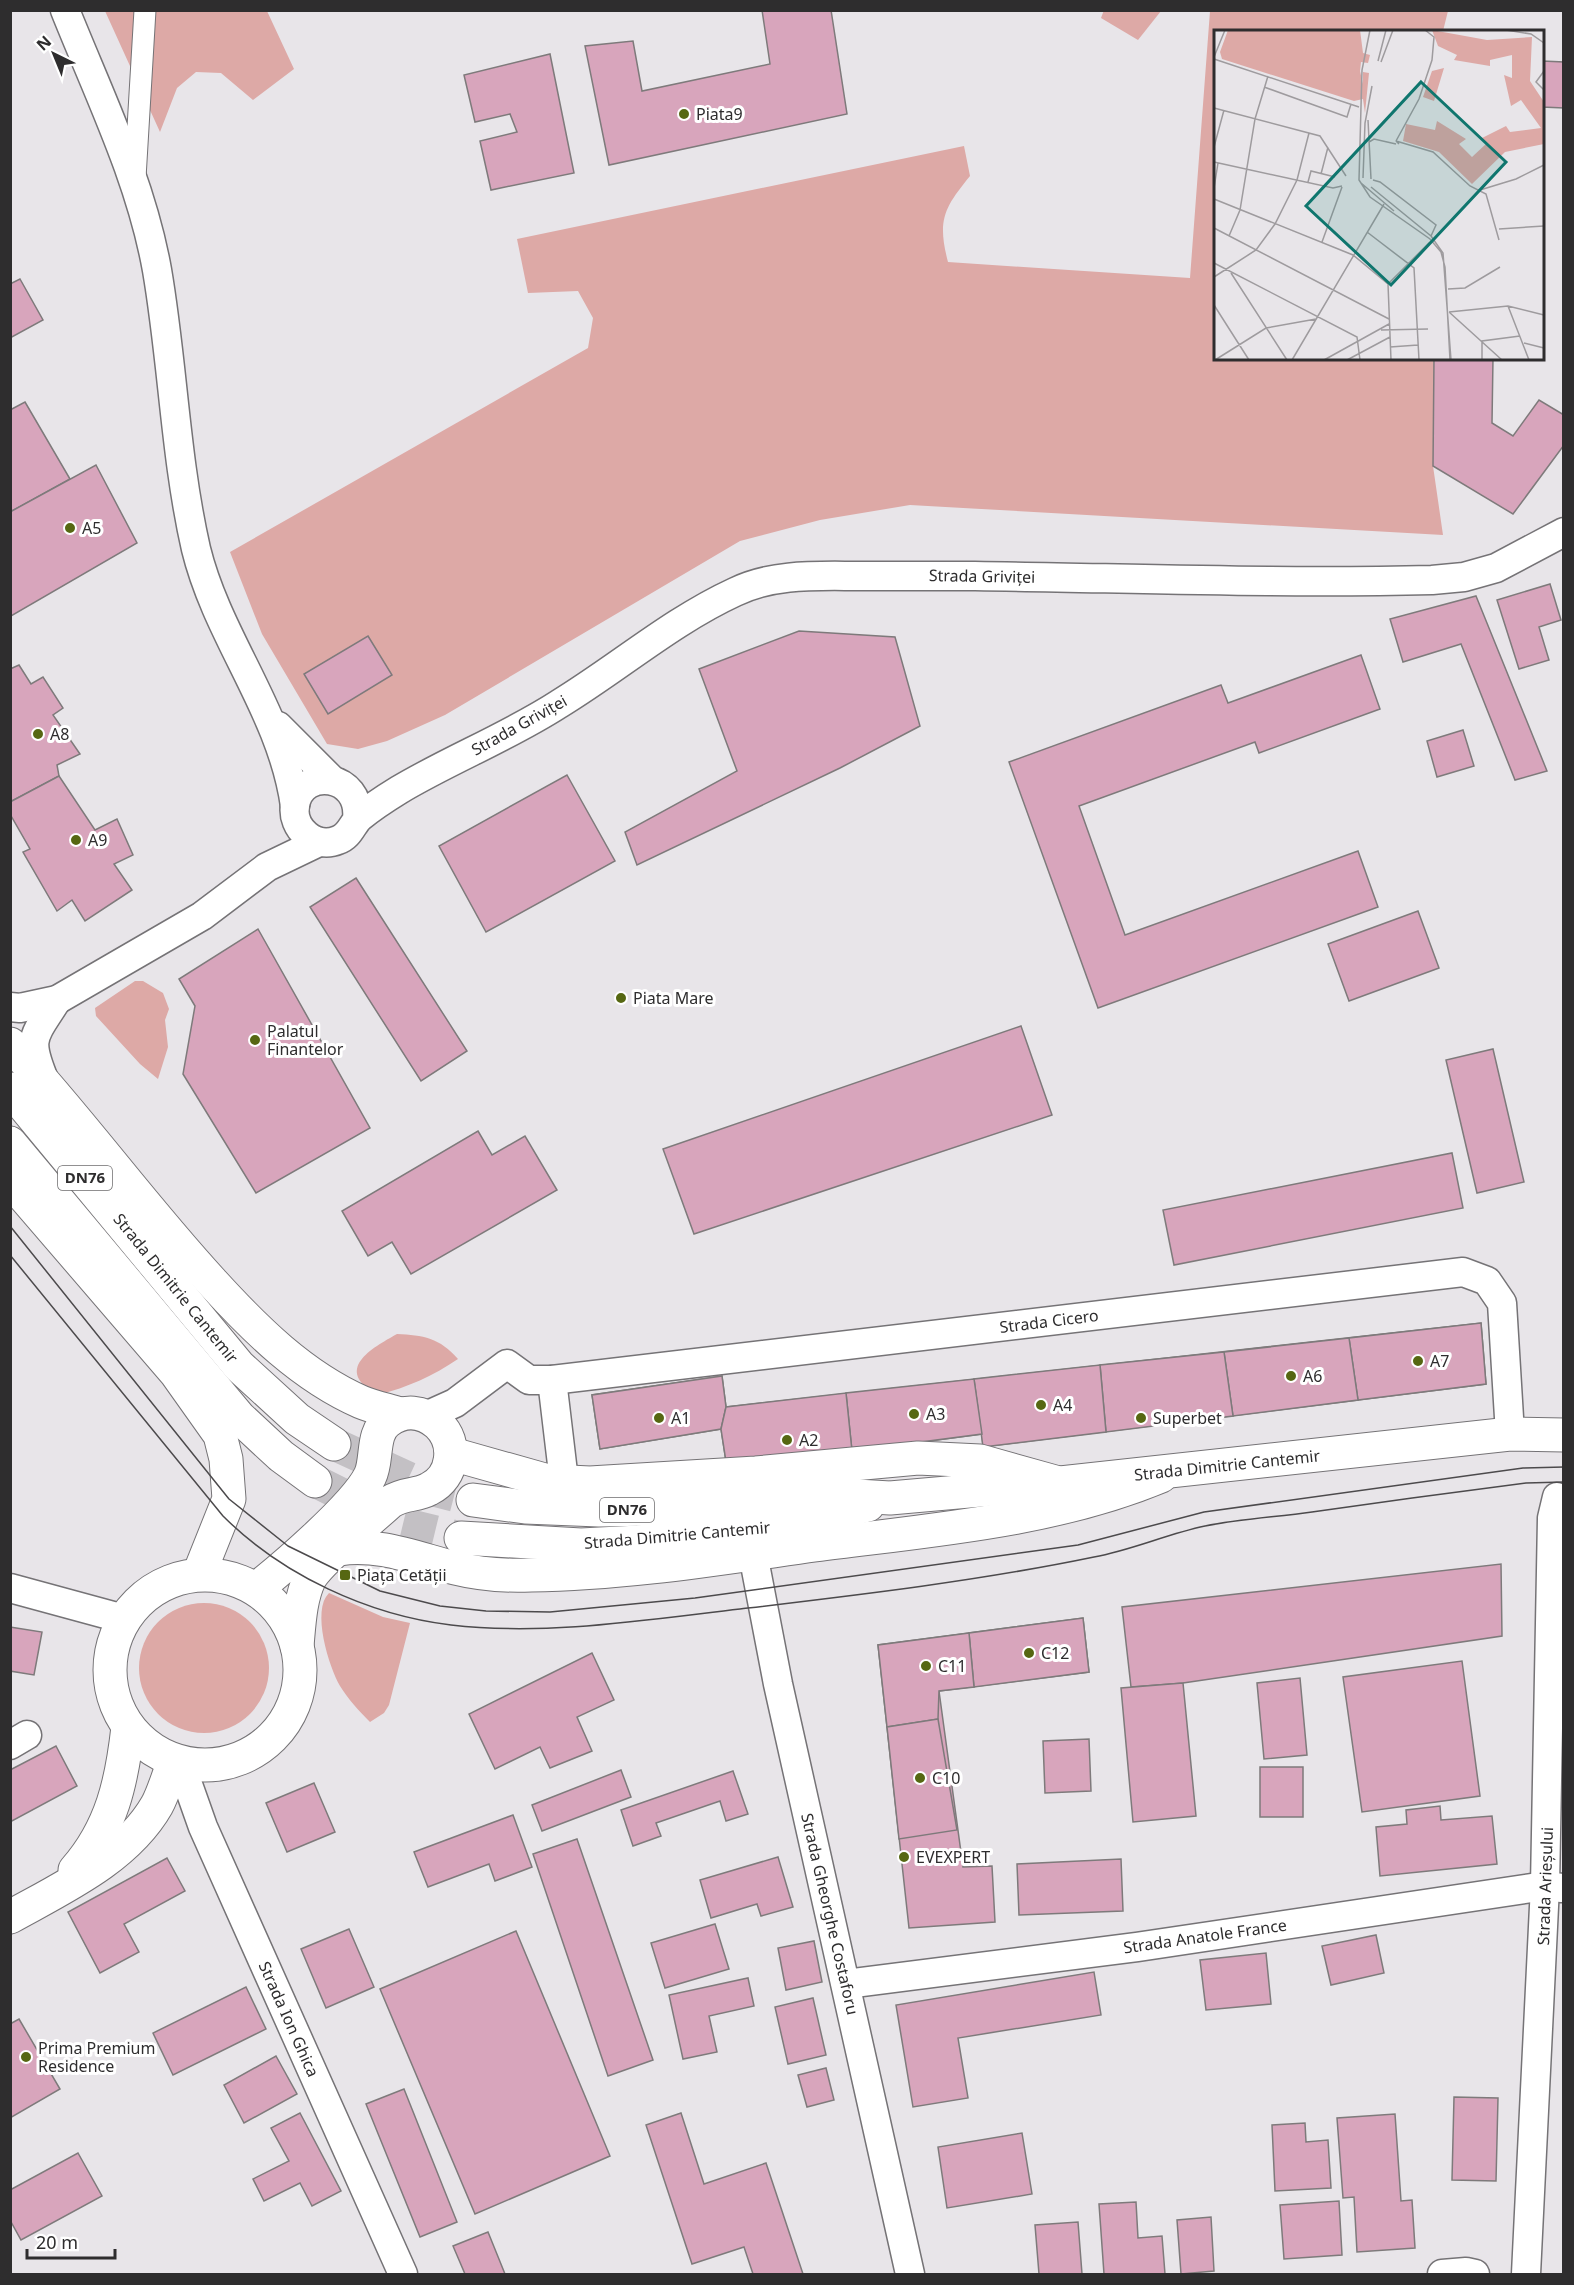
<svg xmlns="http://www.w3.org/2000/svg" width="1574" height="2285" viewBox="0 0 1574 2285" font-family="'Noto Sans',sans-serif">
<style>
.green{fill:#dda9a6}
.building{fill:#d8a5bc;stroke:#7e7a7b;stroke-width:1.5}
.lines{fill:none;stroke-linecap:round;stroke-linejoin:round}
.primary-tunnel{stroke:#c3c0c4;stroke-width:33;stroke-dasharray:33 16;stroke-linecap:butt}
.pedestrian-casing{stroke:#757376;stroke-width:23}
.minor-casing{stroke:#757376;stroke-width:31}
.tertiary-casing{stroke:#757376;stroke-width:35}
.secondary-casing{stroke:#757376;stroke-width:35}
.primary-casing{stroke:#757376;stroke-width:35}
.pedestrian{stroke:#fff;stroke-width:21}
.minor{stroke:#fff;stroke-width:28}
.tertiary{stroke:#fff;stroke-width:33}
.secondary{stroke:#fff;stroke-width:33}
.primary{stroke:#fff;stroke-width:33}
.tram{stroke:#4c4a4c;stroke-width:1.5}
.poi-dot{fill:#566712;stroke:#fff;stroke-width:2}
.labels{text-anchor:middle;stroke-width:6;stroke-linejoin:round;paint-order:stroke}
.shield{fill:#fff;stroke:#6d6c6d;stroke-width:1.5}
.shield-label{font-size:15px;font-weight:bold;fill:#2e2d2e}
.poi-label{font-size:16px;fill:#2e2d2e;stroke:#fff;text-anchor:start}
.street-label{font-size:16px;fill:#2e2d2e;stroke:#fff}
.inset-road{fill:none;stroke:#9e9b9e;stroke-width:1.5}
.view{fill:#0f766e;fill-opacity:0.15;stroke:#0f766e;stroke-width:3}
.inset-edge{fill:none;stroke:#2e2d2e;stroke-width:3}
</style>
<rect width="100%" height="100%" fill="#e8e5e9"/>
<g class="green">
<path d="M1104,10H1161V11L1138,40L1101,18Z"/>
<path d="M105,11H267L294,69L253,100L221,73L196,72L177,88L160,132Z"/>
<path d="M1210,11H1448L1443,31L1216,32V358L1434,359L1433,466L1443,535L910,505L820,520L740,541L445,715L387,741L358,749L327,744L262,634L230,552L588,348L593,318L578,291L528,293L517,239L964,146L970,176C944,208 937,220 948,262L1190,278Z"/>
<path d="M135,981H143L163,993L169,1009L165,1020L168,1047L158,1079L140,1064L96,1016L95,1008Z"/>
<path d="M397,1334C423,1335 440,1338 458,1359C433,1376 408,1387 378,1395C332,1370 372,1348 397,1334Z"/>
<path d="M329,1593L383,1617L410,1623L389,1705L384,1713L370,1722C359,1711 348,1699 340,1686C329,1667 311,1610 329,1593Z"/>
<circle cx="204" cy="1668" r="65"/>
</g>
<g class="building">
<path d="M762,10H831L847,114L609,165L585,46L633,41L642,91L770,64Z"/>
<path d="M550,54L574,173L491,190L480,141L517,132L510,114L475,122L464,75Z"/>
<path d="M1542,61L1564,62V108L1542,107Z"/>
<path d="M20,279L43,320L10,338V284Z"/>
<path d="M1434,358H1493L1492,423L1513,436L1539,400L1564,415V445L1513,514L1433,466Z"/>
<path d="M25,402L70,479L10,512V410Z"/>
<path d="M96,465L137,543L11,616L10,512Z"/>
<path d="M1550,584L1561,620L1539,627L1549,660L1519,669L1497,600Z"/>
<path d="M1476,596L1547,771L1515,780L1461,644L1403,662L1390,619Z"/>
<path d="M799,631L895,637L920,726L840,768L637,865L625,832L737,771L699,669Z"/>
<path d="M368,636L392,675L328,714L304,674Z"/>
<path d="M1361,655L1380,709L1259,753L1255,742L1079,806L1125,935L1358,851L1378,907L1098,1008L1009,762L1221,685L1228,703Z"/>
<path d="M19,665L31,684L43,677L63,708L53,715L80,754L57,765L59,776L10,802V669Z"/>
<path d="M1463,730L1474,766L1437,777L1427,741Z"/>
<path d="M567,775L615,861L486,932L439,846Z"/>
<path d="M59,776L95,830L117,819L133,855L114,864L132,890L85,921L72,900L57,911L23,852L30,849L10,814V802Z"/>
<path d="M356,878L467,1051L421,1081L310,907Z"/>
<path d="M1418,911L1439,968L1349,1001L1328,944Z"/>
<path d="M258,929L370,1128L256,1193L183,1074L195,1006L179,979Z"/>
<path d="M1021,1026L1052,1115L694,1234L663,1149Z"/>
<path d="M1493,1049L1524,1182L1477,1193L1446,1060Z"/>
<path d="M478,1131L492,1155L525,1136L557,1190L411,1274L392,1242L368,1256L342,1211Z"/>
<path d="M1452,1153L1463,1208L1174,1265L1163,1210Z"/>
<path d="M1481,1323L1486,1384L983,1447L982,1434L727,1468L721,1429L600,1449L592,1395L722,1376L726,1407Z"/>
<path d="M1481,1323L1486,1384L1358,1400L1349,1338Z"/>
<path d="M1349,1338L1358,1400L1233,1416L1224,1352Z"/>
<path d="M1224,1352L1233,1416L1106,1432L1100,1365Z"/>
<path d="M1100,1365L1106,1432L983,1447L974,1379Z"/>
<path d="M722,1376L726,1407L721,1429L600,1449L592,1395Z"/>
<path d="M974,1379L982,1434L852,1451L846,1393Z"/>
<path d="M846,1393L852,1451L727,1468L721,1429L726,1407Z"/>
<path d="M1501,1564L1502,1636L1183,1683L1131,1687L1122,1607Z"/>
<path d="M1083,1618L1089,1672L939,1691L963,1867L992,1866L995,1922L909,1928L878,1645Z"/>
<path d="M1083,1618L1089,1672L974,1687L969,1633Z"/>
<path d="M10,1627L42,1632L34,1675L10,1671Z"/>
<path d="M969,1633L974,1687L939,1691L938,1719L887,1727L878,1645Z"/>
<path d="M592,1653L614,1700L577,1717L592,1751L550,1768L540,1747L495,1769L469,1714Z"/>
<path d="M1462,1661L1480,1796L1362,1812L1343,1677Z"/>
<path d="M1300,1678L1307,1755L1264,1759L1257,1683Z"/>
<path d="M1183,1683L1196,1816L1133,1822L1121,1688Z"/>
<path d="M938,1719L957,1830L899,1839L887,1727Z"/>
<path d="M1089,1739L1091,1791L1045,1793L1043,1741Z"/>
<path d="M56,1746L77,1786L10,1822V1770Z"/>
<rect x="1260" y="1767" width="43" height="50"/>
<path d="M621,1770L631,1797L542,1831L532,1805Z"/>
<path d="M733,1771L748,1814L726,1821L720,1801L656,1823L661,1836L633,1846L621,1810Z"/>
<path d="M314,1783L335,1832L287,1852L266,1803Z"/>
<path d="M1440,1806L1441,1820L1492,1816L1497,1864L1380,1876L1376,1827L1407,1824L1406,1810Z"/>
<path d="M513,1815L532,1867L495,1881L489,1864L428,1887L414,1852Z"/>
<path d="M577,1839L653,2060L608,2076L533,1854Z"/>
<path d="M778,1857L793,1907L761,1916L757,1904L711,1918L700,1880Z"/>
<path d="M167,1858L185,1891L124,1924L139,1952L100,1973L68,1912Z"/>
<path d="M1121,1859L1123,1911L1019,1915L1017,1864Z"/>
<path d="M715,1924L729,1969L665,1988L651,1943Z"/>
<path d="M349,1929L374,1987L326,2008L301,1949Z"/>
<path d="M516,1931L610,2156L475,2214L380,1989Z"/>
<path d="M1376,1935L1384,1973L1331,1985L1322,1946Z"/>
<path d="M814,1941L822,1982L786,1990L778,1948Z"/>
<path d="M1266,1953L1271,2004L1206,2010L1200,1960Z"/>
<path d="M1094,1972L1101,2015L958,2038L968,2098L913,2107L896,2005Z"/>
<path d="M748,1978L754,2006L709,2016L717,2052L683,2059L669,1995Z"/>
<path d="M246,1987L266,2029L173,2075L153,2033Z"/>
<path d="M813,1998L826,2055L788,2064L775,2007Z"/>
<path d="M19,2019L60,2089L10,2118V2024Z"/>
<path d="M276,2056L297,2094L244,2123L224,2085Z"/>
<path d="M826,2068L834,2100L807,2107L798,2075Z"/>
<path d="M404,2089L457,2222L420,2237L366,2104Z"/>
<path d="M1454,2097L1498,2098L1496,2181L1452,2180Z"/>
<path d="M300,2113L341,2191L312,2206L300,2183L264,2201L253,2179L289,2161L271,2128Z"/>
<path d="M681,2113L704,2184L766,2163L803,2274H753L744,2247L692,2264L646,2125Z"/>
<path d="M1395,2114L1401,2201L1412,2200L1415,2248L1357,2252L1354,2197L1343,2198L1337,2118Z"/>
<path d="M1305,2123L1306,2142L1328,2140L1331,2188L1275,2191L1272,2125Z"/>
<path d="M1022,2133L1032,2194L947,2208L938,2147Z"/>
<path d="M78,2153L102,2196L21,2240L10,2220V2190Z"/>
<path d="M1339,2201L1342,2255L1284,2259L1280,2205Z"/>
<path d="M1136,2202L1138,2238L1162,2236L1165,2274H1104L1099,2204Z"/>
<path d="M1211,2217L1214,2271L1181,2274L1177,2220Z"/>
<path d="M1078,2222L1082,2274H1039L1035,2225Z"/>
<path d="M488,2232L505,2274H465L453,2246Z"/>
</g>
<g class="lines">
<g class="primary-tunnel">
<path d="M334,1444L434,1490L473,1500"/>
<path d="M315,1481L399,1523L461,1538"/>
</g>
<g class="pedestrian-casing">
<path id="pedestrian" d="M135,178L145,10"/>
</g>
<g class="minor-casing">
<g id="minor">
<path d="M65,10C99,95 141,180 157,270C173,363 175,457 196,549C218,639 282,712 295,806"/>
<path d="M278,726L332,780"/>
<path d="M357,819C362,774 302,766 295,805C291,828 315,850 338,840C350,836 352,824 360,817C372,807 386,798 399,790C451,759 508,737 559,704C618,668 672,621 735,592C774,573 818,576 860,576C899,576 937,576 975,576C1127,578 1280,584 1432,580L1464,577L1496,568L1564,532"/>
<path d="M10,1007L20,1008L57,1000L202,916L267,867L319,842"/>
<path d="M45,1082C27,1038 32,1039 57,1000"/>
<path d="M552,1380L564,1481"/>
<path d="M426,1416L455,1403L507,1364L529,1380H552L1463,1272L1487,1281L1502,1303L1510,1434"/>
<path d="M753,1554L778,1684L910,2274"/>
<path d="M10,1588L124,1619"/>
<path d="M10,1745L27,1735"/>
<path d="M180,1762L203,1827L403,2274"/>
<path d="M846,1984L1137,1947L1545,1886L1562,1888"/>
<path d="M1442,2274L1466,2272L1475,2274"/>
<path d="M1526,2274L1545,1886L1552,1518L1557,1497"/>
</g>
</g>
<g class="tertiary-casing">
<path id="tertiary" d="M10,1180L176,1373L220,1435L226,1459L229,1499L199,1574"/>
</g>
<g class="secondary-casing">
<g id="secondary">
<path d="M10,1044C81,1121 142,1206 213,1283C255,1329 302,1376 361,1402C373,1407 387,1410 400,1414"/>
<path d="M452,1454L548,1481L590,1483L756,1473L918,1458L980,1461L1055,1482"/>
<path d="M339,1549C377,1542 418,1559 455,1568C479,1574 506,1576 531,1575C626,1574 722,1558 815,1545C931,1530 1053,1521 1161,1476"/>
<circle cx="205" cy="1670" r="95"/>
<path d="M256,1589C284,1567 355,1506 370,1476C378,1460 371,1433 388,1421C404,1409 423,1411 438,1424C458,1443 454,1477 429,1489C416,1496 404,1493 390,1502C371,1520 322,1558 310,1578C300,1598 299,1624 297,1646"/>
<path d="M75,1870C112,1828 122,1781 128,1727"/>
<path d="M10,1917C62,1888 126,1859 157,1805C164,1792 168,1776 174,1762"/>
</g>
</g>
<g class="primary-casing">
<g id="primary">
<path d="M10,1089L239,1366L297,1419L334,1444"/>
<path d="M10,1143L239,1417L281,1456L315,1481"/>
<path d="M473,1500L525,1507L599,1510L653,1509L806,1493L890,1498L1060,1483L1510,1434L1564,1435"/>
<path d="M461,1538L581,1545L639,1542L791,1524L868,1505"/>
</g>
</g>
<use href="#pedestrian" class="pedestrian"/>
<use href="#minor" class="minor"/>
<use href="#tertiary" class="tertiary"/>
<use href="#secondary" class="secondary"/>
<use href="#primary" class="primary"/>
<g class="tram">
<path d="M10,1226L229,1499L288,1546L380,1591L440,1606L486,1611L550,1612L695,1598L1078,1545L1204,1512L1523,1468L1564,1467"/>
<path d="M10,1255L223,1516C282,1575 368,1615 451,1625C546,1636 646,1620 740,1609C858,1595 978,1581 1094,1557C1132,1550 1167,1534 1205,1526C1240,1519 1277,1517 1312,1512C1383,1502 1455,1492 1526,1483L1564,1482"/>
</g>
</g>
<g class="poi-dot">
<circle cx="684" cy="114" r="6"/>
<circle cx="70" cy="528" r="6"/>
<circle cx="38" cy="734" r="6"/>
<circle cx="76" cy="840" r="6"/>
<circle cx="621" cy="998" r="6"/>
<circle cx="255" cy="1040" r="6"/>
<circle cx="1418" cy="1361" r="6"/>
<circle cx="1291" cy="1376" r="6"/>
<circle cx="1041" cy="1405" r="6"/>
<circle cx="914" cy="1414" r="6"/>
<circle cx="659" cy="1418" r="6"/>
<circle cx="1141" cy="1418" r="6"/>
<circle cx="787" cy="1440" r="6"/>
<rect x="339" y="1569" width="12" height="12" rx="3"/>
<circle cx="1029" cy="1653" r="6"/>
<circle cx="926" cy="1666" r="6"/>
<circle cx="920" cy="1778" r="6"/>
<circle cx="904" cy="1857" r="6"/>
<circle cx="26" cy="2057" r="6"/>
</g>
<g class="labels">
<g class="shield">
<rect x="58" y="1166" width="54" height="24" rx="4.5"/>
<rect x="600" y="1498" width="54" height="24" rx="4.5"/>
</g>
<g class="shield-label">
<text x="85" y="1183">DN76</text>
<text x="627" y="1515">DN76</text>
</g>
<g class="poi-label">
<text x="696" y="120">Piata9</text>
<text x="82" y="534">A5</text>
<text x="50" y="740">A8</text>
<text x="88" y="846">A9</text>
<text x="633" y="1004">Piata Mare</text>
<text x="267" y="1037">Palatul<tspan x="267" dy="18">Finantelor</tspan></text>
<text x="1430" y="1367">A7</text>
<text x="1303" y="1382">A6</text>
<text x="1053" y="1411">A4</text>
<text x="926" y="1420">A3</text>
<text x="671" y="1424">A1</text>
<text x="1153" y="1424">Superbet</text>
<text x="799" y="1446">A2</text>
<text x="357" y="1581">Piața Cetății</text>
<text x="1041" y="1659">C12</text>
<text x="938" y="1672">C11</text>
<text x="932" y="1784">C10</text>
<text x="916" y="1863">EVEXPERT</text>
<text x="38" y="2054">Prima Premium<tspan x="38" dy="18">Residence</tspan></text>
</g>
<g class="street-label">
<text transform="translate(982 576) rotate(1)" y="6">Strada Griviței</text>
<text transform="translate(519 725) rotate(-29)" y="6">Strada Griviței</text>
<text transform="translate(176 1288) rotate(51)" y="6">Strada Dimitrie Cantemir</text>
<text transform="translate(1049 1321) rotate(-7)" y="6">Strada Cicero</text>
<text transform="translate(1227 1465) rotate(-6)" y="6">Strada Dimitrie Cantemir</text>
<text transform="translate(677 1535) rotate(-5)" y="6">Strada Dimitrie Cantemir</text>
<text transform="translate(1545 1886) rotate(-88)" y="6">Strada Arieșului</text>
<text transform="translate(830 1914) rotate(77)" y="6">Strada Gheorghe Costaforu</text>
<text transform="translate(1205 1936) rotate(-8)" y="6">Strada Anatole France</text>
<text transform="translate(289 2019) rotate(66)" y="6">Strada Ion Ghica</text>
</g>
</g>
<g transform="translate(1214 30)">
<rect width="330" height="330" fill="#e8e5e9"/>
<path d="M14,0H146L149,23L156,25L154,33L147,32L146,41L149,54V42L155,43L151,83L149,69L140,71L8,29L6,22ZM218,0L273,10L318,7L316,51L330,72V114L291,122L258,154L225,122L189,111L192,94L221,100L223,91L252,109L245,114L258,127L273,113L266,109L292,96L296,102L327,98L307,70L297,76L290,45L298,48V25L276,30V36L240,30L243,25L224,16ZM230,38L220,71L209,67L218,41Z" fill="#dda9a6"/>
<path class="inset-road" d="M156,0L148,40L145,150L156,167L216,209L227,222L231,237L236,330M292,0L317,4L330,13M0,27L11,0M0,29L145,77M164,31L172,0M167,32L179,0M330,41L322,52L330,60M50,57L133,87L137,74M0,78L106,106L132,146M154,90L157,149M182,111L205,69L218,30L220,7L211,0M155,112L160,109L182,114M185,114L182,111L219,122L256,156L272,164L285,210M0,117L10,80M0,132L119,158L128,156M107,144L114,117M149,148L151,93L158,56M159,150L166,152L222,195L217,206M94,152L97,141L121,147M147,153L180,181M157,157L217,206L229,223L237,330M0,158L4,133M266,160L302,149L330,135M0,169L139,225L174,254M0,198L175,289M285,199L330,196M153,202L200,238L205,330M15,206L26,180L41,89L54,46M108,212L128,157M0,233L143,307L146,330M17,243L73,330M0,247L42,220L61,194L83,150L95,103M174,254L177,330M174,254L216,212M234,259L251,258L286,237M0,275L35,330M294,276L315,330M235,282L294,276L330,285M235,282L288,330M167,300L214,299M310,313L330,318M176,317L204,315M1,330L52,298L102,289M78,330L170,174M110,330L175,294M133,330L176,307M268,330V311L306,306"/>
<path class="view" d="M207,52L292,132L177,255L92,176Z"/>
<rect width="330" height="330" class="inset-edge"/>
</g>
<rect width="1574" height="2285" fill="none" stroke="#2e2d2e" stroke-width="24"/>
<g transform="translate(54 54) rotate(317)" stroke="#ffffff" stroke-width="4.5" paint-order="stroke">
<path d="M0-4.5L10 22L0 15L-10 22Z" fill="#2e2d2e"/>
<text y="-9" font-size="16" font-weight="bold" text-anchor="middle" fill="#2e2d2e">N</text>
</g>
<path d="M27 2249v9h88v-9" fill="none" stroke="#2e2d2e" stroke-width="3"/>
<text x="36" y="2249" font-size="18" fill="#2e2d2e" stroke="#ffffff" stroke-width="4.5" paint-order="stroke">20 m</text>
</svg>
